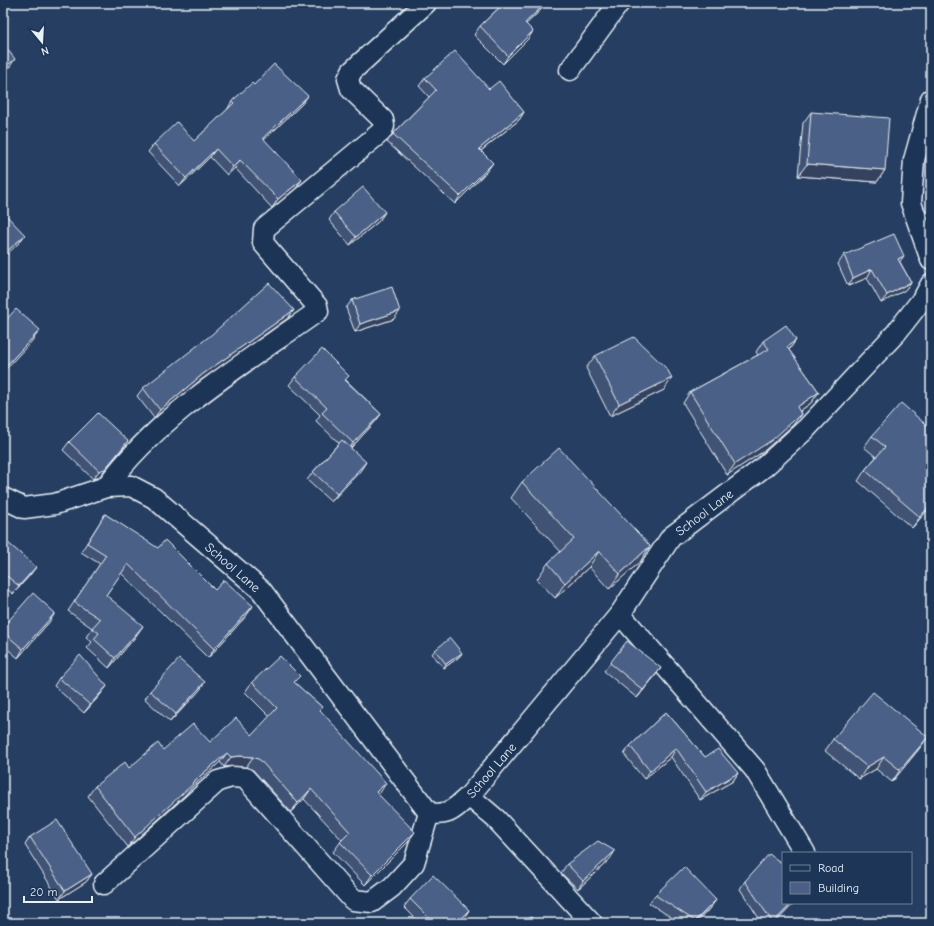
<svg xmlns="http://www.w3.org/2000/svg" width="934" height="926" viewBox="0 0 934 926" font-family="'Comic Neue',sans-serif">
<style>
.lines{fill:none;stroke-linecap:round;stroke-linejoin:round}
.minor-casing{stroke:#e8f1f8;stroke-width:23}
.minor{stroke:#1d3557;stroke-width:20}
.wall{fill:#415374;stroke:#e8f1f8}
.shaded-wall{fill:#35435e;stroke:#e8f1f8}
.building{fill:#4c6087;stroke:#e8f1f8}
.labels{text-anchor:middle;stroke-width:4;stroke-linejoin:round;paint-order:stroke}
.street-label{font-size:13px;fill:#e8f1f8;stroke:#1d3557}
</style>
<rect width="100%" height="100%" fill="#263e61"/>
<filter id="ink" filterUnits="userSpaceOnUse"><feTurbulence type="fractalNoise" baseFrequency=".025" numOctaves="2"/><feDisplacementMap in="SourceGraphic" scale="8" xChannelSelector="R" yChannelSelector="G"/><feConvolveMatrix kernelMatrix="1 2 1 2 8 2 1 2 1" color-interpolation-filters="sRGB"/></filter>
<g filter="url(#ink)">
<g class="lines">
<g class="minor-casing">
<g id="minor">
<path d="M570,70L619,3"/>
<path d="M931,99L914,160L911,203L931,260"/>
<path d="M106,487C160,413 244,364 318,311L317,306L263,243L264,229L381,132L384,126L383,120L351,89L348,79L352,71L426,3"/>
<path d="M3,498L24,508L55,504L106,487L131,486L154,498L261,590L429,813C450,816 454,809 469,796L620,614L671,537L764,467L806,429L896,333L924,297L931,284"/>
<path d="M620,614L755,770L805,853"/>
<path d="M469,796L496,819L592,923"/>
<path d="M104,884L218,781L232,777L245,778L353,900L372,902L392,887L414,863L429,813"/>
</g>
</g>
<use href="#minor" class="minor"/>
</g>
<g class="wall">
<path d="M504,3H548L526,24L533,31L528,39L503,64L474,35L480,26Z"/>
<path d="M425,78L489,89L524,112L519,120L481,151L487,171L455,204L387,142L393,134L429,97L419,86Z"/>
<path d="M254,85L302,104L264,140L296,188L272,208L235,168L227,175L210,157L180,186L148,152L154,144L194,141L227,110L232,101Z"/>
<path d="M811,112L885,170L877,182L798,176L803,123Z"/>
<path d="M931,156V173H928Z"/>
<path d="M334,212H385L379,221L350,245L329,220Z"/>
<path d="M844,255L900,262L911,282L905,290L881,303L867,278L848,286L838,264Z"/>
<path d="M352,300L394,319L355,332L346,308Z"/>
<path d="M294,310L288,318L198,382L154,418L137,396L143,388Z"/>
<path d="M796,340L789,350L819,392L811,403L800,411L801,414L793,425L764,451L727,475L683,403L690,392L758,355L756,352L763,341Z"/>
<path d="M595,356L664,390L610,416L586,368Z"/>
<path d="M295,377L346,380L381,414L375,422L351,448L361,470L331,502L307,480L313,472L339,443L316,421L320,415L289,385Z"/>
<path d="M931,429V506L912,528L858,481L865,470L876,457L864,447L872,436Z"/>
<path d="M69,442L122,449L99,477L93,479L63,450Z"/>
<path d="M522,482L640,562L609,589L589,567L555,598L537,579L548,563L561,552L511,498Z"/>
<path d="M105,514L215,590L247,615L208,658L121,573L106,595L136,636L109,668L87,648L92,642L86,637L92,628L68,611L100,564L81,552Z"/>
<path d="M3,546L36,567L30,575L13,594L3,586Z"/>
<path d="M50,621L18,658L3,645V627Z"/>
<path d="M435,650L462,653L459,657L444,668L432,654Z"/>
<path d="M610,663L655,676L637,698L604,671Z"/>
<path d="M59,678L101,694L84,713L54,686Z"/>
<path d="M252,682L295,683L322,707L320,710L380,793L378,794L408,842L365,885L333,852L342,840L304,799L291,812L253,770L246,767L233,766L224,767L220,762L191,788L186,794L128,847L88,796L95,786L163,750L252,735L270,717L245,692Z"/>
<path d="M200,690L170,722L145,699L150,691Z"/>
<path d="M666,712L705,757L738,773L733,781L700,800L671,757L644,779L624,754L630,746Z"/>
<path d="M928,737L919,749L892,782L876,769L859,779L825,751L833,739Z"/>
<path d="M30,837L92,874L86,882L59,899L25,845Z"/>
<path d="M610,859L578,889L561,873L567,864Z"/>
<path d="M745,881L794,903L775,923H762L740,889Z"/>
<path d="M655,895L716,900L710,908L696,923H680L649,903Z"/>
<path d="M410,899L469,910L464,918L458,923H420L404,907Z"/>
</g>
<g class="shaded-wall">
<path d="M546,3H548L519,31L525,23Z"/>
<path d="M533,31L528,39L503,64L508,56Z"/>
<path d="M15,59L9,68L3,72V69Z"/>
<path d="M308,96L302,104L257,146L263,138Z"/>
<path d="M524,112L519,120L473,157L479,149Z"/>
<path d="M216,149L210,157L180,186L186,178Z"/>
<path d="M240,160L235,168L227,175L233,167Z"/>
<path d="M493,163L487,171L455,204L460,196Z"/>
<path d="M807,164L885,170L877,182L798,176Z"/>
<path d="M931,169V173H928Z"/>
<path d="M302,180L296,188L272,208L278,199Z"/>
<path d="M385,212L379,221L350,245L356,237Z"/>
<path d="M25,235L19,243L3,258V255Z"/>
<path d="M904,256L898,264V259Z"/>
<path d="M872,269L867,278L848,286L853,278Z"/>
<path d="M911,282L905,290L881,303L887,295Z"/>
<path d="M294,310L288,318L198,382L154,418L160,410L203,374Z"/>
<path d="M400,311L394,319L355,332L360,324Z"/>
<path d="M40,330L32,341L3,372V369Z"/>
<path d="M796,340L788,351L787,347Z"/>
<path d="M672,378L664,390L610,416L619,404Z"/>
<path d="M819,392L811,403L790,418L797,407Z"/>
<path d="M381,414L375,422L348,451L353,443Z"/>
<path d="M801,414L793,425L764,451L727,475L735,464Z"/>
<path d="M128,441L122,449L99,477L93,479L99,471Z"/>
<path d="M366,462L361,470L331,502L337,494Z"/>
<path d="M931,504V506L912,528L920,517Z"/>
<path d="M650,546L640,562L609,589L620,574Z"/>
<path d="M599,551L589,567L555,598L565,583Z"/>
<path d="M36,567L30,575L13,594L19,586Z"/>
<path d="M253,606L247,615L208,658L214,649Z"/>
<path d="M55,613L50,621L18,658L23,649Z"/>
<path d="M143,626L136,636L109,668L115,658Z"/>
<path d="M462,653L459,657L444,668L446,664Z"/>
<path d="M661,668L655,676L637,698L643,690Z"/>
<path d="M205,682L200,690L170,722L176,714Z"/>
<path d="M107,686L101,694L84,713L90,705Z"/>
<path d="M928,737L919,749L892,782L900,770Z"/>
<path d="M676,748L671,757L644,779L650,771Z"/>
<path d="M227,753L220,762L191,788L186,794L128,847L135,837L192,783Z"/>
<path d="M240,756L253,757L246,767L233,766L224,767L231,757Z"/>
<path d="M884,757L876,769L859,779L867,767Z"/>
<path d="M738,773L733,781L700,800L706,792Z"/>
<path d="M386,783L380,793L369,802L376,792Z"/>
<path d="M311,789L304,799L291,812L298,803Z"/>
<path d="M415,832L408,842L365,885L372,875Z"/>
<path d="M615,851L610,859L578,889L583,881Z"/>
<path d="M92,874L86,882L59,899L65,891Z"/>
<path d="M716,900L710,908L696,923H694Z"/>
<path d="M792,903H794L775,923H773Z"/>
<path d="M469,910L464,918L458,923H456Z"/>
</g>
<g class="building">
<path d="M504,3H546L525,23L533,31L508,56L480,26Z"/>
<path d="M3,44L15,59L3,69Z"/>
<path d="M455,51L489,89L499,81L524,112L479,149L493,163L460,196L393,134L436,90L425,78Z"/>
<path d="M274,64L308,96L263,138L302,180L278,199L240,160L233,167L216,149L186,178L154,144L177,122L194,141L234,103L232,101L252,83L254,85Z"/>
<path d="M811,112L889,118L885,170L807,164Z"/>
<path d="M363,187L385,212L356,237L334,212Z"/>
<path d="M3,212L25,235L3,255Z"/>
<path d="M894,234L904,256L898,259L911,282L887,295L872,269L853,278L844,255Z"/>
<path d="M269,283L294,310L203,374L160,410L143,388L211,335Z"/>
<path d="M392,287L400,311L360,324L352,300Z"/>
<path d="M16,309L40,330L3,369V323Z"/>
<path d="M786,325L796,340L787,347L819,392L797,407L801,414L772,440L735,464L690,392L769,349L763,341Z"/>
<path d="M634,337L667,369L672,378L619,404L595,356Z"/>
<path d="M322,349L349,376L345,380L381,414L353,443L322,413L327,408L295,377Z"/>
<path d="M901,403L931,429V504L920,517L865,470L885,447L872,436Z"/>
<path d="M98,413L128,441L105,469L99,471L69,442Z"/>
<path d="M342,440L366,462L337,494L313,472Z"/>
<path d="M559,448L650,546L620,574L599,551L565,583L548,563L574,539L522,482Z"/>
<path d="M105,514L158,548L165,540L215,590L224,580L253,606L214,649L128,564L106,595L143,626L115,658L94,639L99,633L92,628L100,619L74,602L106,555L87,543Z"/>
<path d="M7,542L36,567L19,586L3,573V546Z"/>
<path d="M33,593L55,613L23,649L3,632V627Z"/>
<path d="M450,638L462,653L446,664L435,650Z"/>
<path d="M627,641L661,668L643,690L610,663Z"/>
<path d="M80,655L107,686L90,705L59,678Z"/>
<path d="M280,656L300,676L294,682L322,707L320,710L386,783L376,792L415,832L372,875L340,842L350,832L311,789L298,803L260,760L253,757L240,756L231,757L227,753L192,783L193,784L135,837L95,786L125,762L129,768L158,743L163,750L193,724L210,742L236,718L252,735L277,708L252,682Z"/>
<path d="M179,659L205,682L176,714L150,691Z"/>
<path d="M873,692L928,737L900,770L884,757L867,767L833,739Z"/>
<path d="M666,712L705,757L718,749L738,773L706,792L676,748L650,771L630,746Z"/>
<path d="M57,820L92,874L65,891L30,837Z"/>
<path d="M598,841L615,851L583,881L567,864Z"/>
<path d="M769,854L783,864V903H792L773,923L745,881Z"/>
<path d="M684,867L716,900L695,921L655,895Z"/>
<path d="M433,875L469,910L456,923H434L410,899Z"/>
<path d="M531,917L537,923H522Z"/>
</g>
</g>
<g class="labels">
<g class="street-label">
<text transform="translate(704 512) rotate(-37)" y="5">School Lane</text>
<text transform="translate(233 567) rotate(41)" y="5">School Lane</text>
<text transform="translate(491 770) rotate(-49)" y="5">School Lane</text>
</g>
</g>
<rect width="934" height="926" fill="none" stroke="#1d3557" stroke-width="16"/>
<rect x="8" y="8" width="918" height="910" fill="none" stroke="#e8f1f8" stroke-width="1.5" filter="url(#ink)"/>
<rect x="782" y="852" width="130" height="52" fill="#1d3557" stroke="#6e8097"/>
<rect x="790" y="865" width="20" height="6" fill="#1d3557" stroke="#6e8097"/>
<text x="818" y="872" font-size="12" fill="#e8f1f8">Road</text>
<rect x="790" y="882" width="20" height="12" fill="#4c6087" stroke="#6e8097"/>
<text x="818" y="892" font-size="12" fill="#e8f1f8">Building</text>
<g transform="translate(42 42) rotate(162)" stroke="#1d3557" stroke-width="3" paint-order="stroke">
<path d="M0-3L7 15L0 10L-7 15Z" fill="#e8f1f8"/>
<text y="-6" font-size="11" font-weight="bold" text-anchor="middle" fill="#e8f1f8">N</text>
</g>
<path d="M24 896v6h68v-6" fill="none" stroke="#e8f1f8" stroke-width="2"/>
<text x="30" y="896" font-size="12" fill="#e8f1f8" stroke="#1d3557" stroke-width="3" paint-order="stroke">20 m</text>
</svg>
